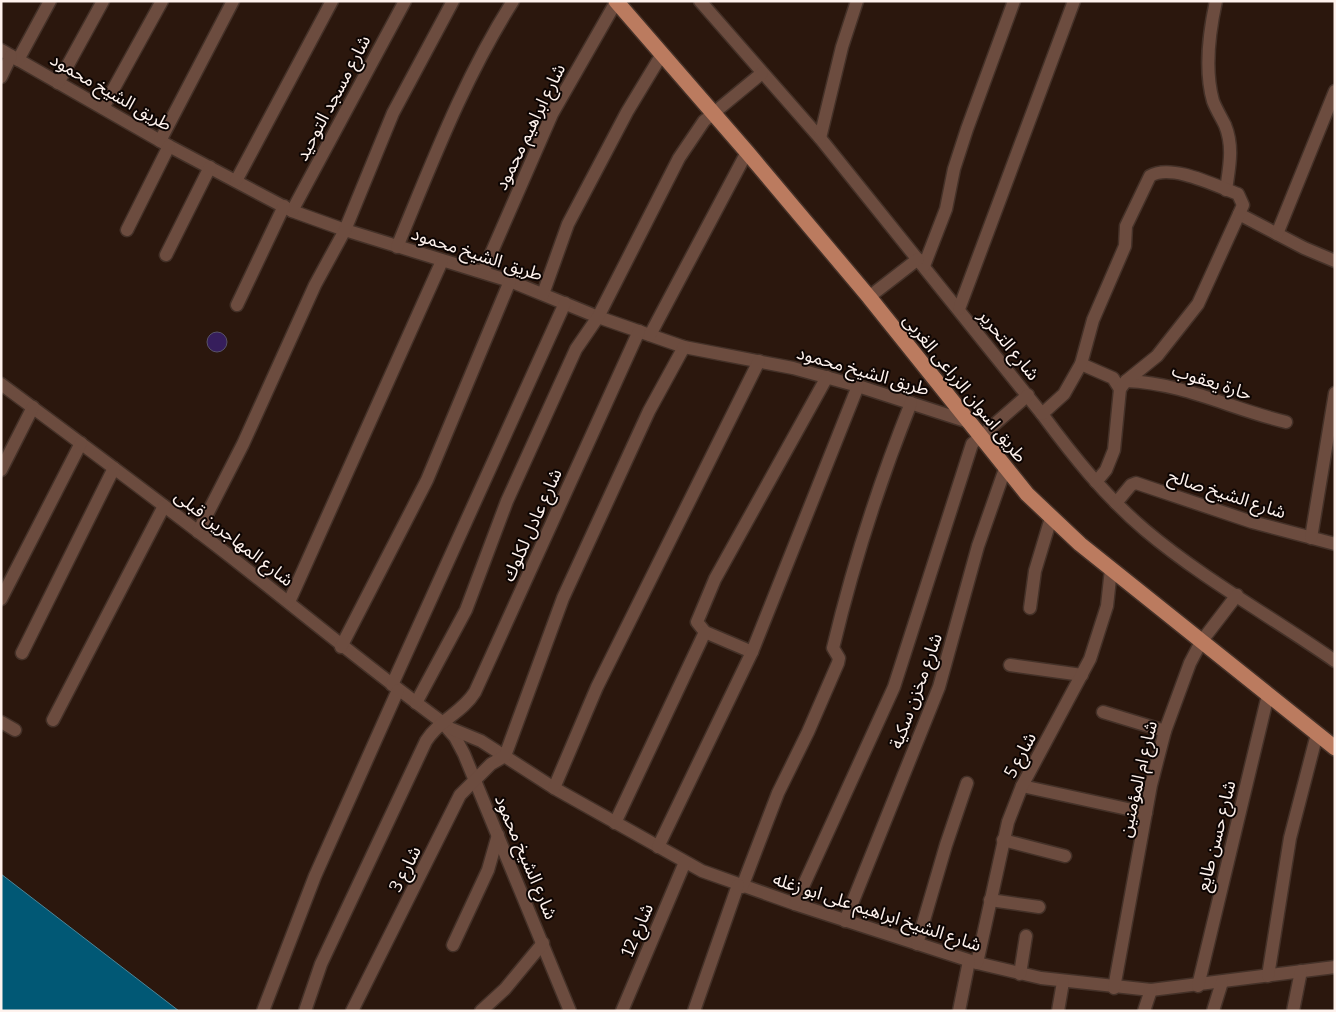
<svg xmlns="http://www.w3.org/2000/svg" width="1336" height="1012" viewBox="0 0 1336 1012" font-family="Bitter,'Noto Sans Arabic',serif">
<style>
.water{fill:#015875;stroke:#4d8699}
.building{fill:#361e5c;stroke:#585269}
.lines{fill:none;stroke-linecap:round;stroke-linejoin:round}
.street-casing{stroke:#443128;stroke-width:15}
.primary-casing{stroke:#443128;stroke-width:18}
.street{stroke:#6c4c3f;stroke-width:12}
.primary{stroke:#bb7b5f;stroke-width:15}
.labels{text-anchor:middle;stroke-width:4;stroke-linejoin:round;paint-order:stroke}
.street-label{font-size:18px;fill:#fef2ed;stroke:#0d0503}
</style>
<rect width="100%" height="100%" fill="#2b170d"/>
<path class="water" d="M1,874L179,1011H1Z"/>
<circle class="building" cx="217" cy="342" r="10"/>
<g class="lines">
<g class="street-casing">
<g id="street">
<path d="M700,1L820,138L1042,414C1073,456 1105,496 1145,530C1203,579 1272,617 1335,661"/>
<path d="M1216,1C1209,33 1204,69 1213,101C1216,109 1221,117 1225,125C1234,147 1229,168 1226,190"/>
<path d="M1,50L169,146L292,211L345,230L510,281L598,317L684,347L793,368L858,386L969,422"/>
<path d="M18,60L50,1"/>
<path d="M1,77L11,56"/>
<path d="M58,83L103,1"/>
<path d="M103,108L162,1"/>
<path d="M820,138L842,47L857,1"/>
<path d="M160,141L233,1"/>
<path d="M236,181L332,1"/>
<path d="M292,211L405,1"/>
<path d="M1239,214L1304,248L1335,261"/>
<path d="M127,230L169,146"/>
<path d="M1277,234L1335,91"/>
<path d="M397,247C432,163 464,78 513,1"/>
<path d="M166,255L210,167"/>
<path d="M924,266L946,209L954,169L967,129L1014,1"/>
<path d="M483,272L552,114L616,2"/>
<path d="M543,294L568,224L627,112L662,54"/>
<path d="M869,297L918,259"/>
<path d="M237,305L284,206"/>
<path d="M959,309L1074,1"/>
<path d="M650,335L747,152"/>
<path d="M1081,364L1113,378L1120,389"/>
<path d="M1126,381C1184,383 1231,409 1286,422"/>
<path d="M1,384C78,441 155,498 231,557C301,612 370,669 442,722L455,737L464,754L570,1011"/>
<path d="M1042,414L1064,394L1081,364L1093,320L1125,246L1126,226L1150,176C1171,163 1216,186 1238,194L1243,205L1239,214L1198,304L1157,356L1126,381L1120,389L1114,450L1106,470L1096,482"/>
<path d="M1,470L33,407"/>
<path d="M1116,503L1131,485L1136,483L1252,522L1335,544"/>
<path d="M198,532L243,444L315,285L345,230L393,113L453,1"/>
<path d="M1311,538L1335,393"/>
<path d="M1,599L81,443"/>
<path d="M289,602L442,261"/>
<path d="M1030,608L1035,571L1051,518"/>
<path d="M341,647L427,480L510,281"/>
<path d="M752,652L705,632L697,622L715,579L827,377"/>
<path d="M22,653L114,468"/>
<path d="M1010,665L1082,675"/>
<path d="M392,685L565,303"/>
<path d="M416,703L466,610L507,501L576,349L598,317L679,158L704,121L762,73"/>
<path d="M1103,712L1165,731"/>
<path d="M53,720L164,506"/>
<path d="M1,722L15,730"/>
<path d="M447,727L481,741L554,788L702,871L795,904L977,963L1041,978L1151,990L1335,967"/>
<path d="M1022,786L1146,813"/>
<path d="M554,788L597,687L759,361"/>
<path d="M615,823L705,632"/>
<path d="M1003,840L1065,856"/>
<path d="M658,847L752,652L858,386"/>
<path d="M742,887L778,793L808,732L838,663L839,658L833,648C853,564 879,483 911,403"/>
<path d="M990,900L1039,907"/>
<path d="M795,904L894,687L972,444L1028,395"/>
<path d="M845,921L939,687L978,546L1005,469"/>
<path d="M917,944L946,845L967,783"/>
<path d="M453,945L488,870L498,835"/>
<path d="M977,963L1008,822L1022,786L1090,659L1107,606L1111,569"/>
<path d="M1020,974L1026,936"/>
<path d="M1268,976L1290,838L1317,734"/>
<path d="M1198,986L1268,695"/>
<path d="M1114,988L1151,785L1165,731L1190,663L1201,642L1237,595"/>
<path d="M263,1011L315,876L398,690"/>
<path d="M305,1011L321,964L426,741C439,720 462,713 475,692L639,331"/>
<path d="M352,1011L460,795L491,764L505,756L563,598L649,411L684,347"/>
<path d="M481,1011L505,989L543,943"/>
<path d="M622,1011L685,862"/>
<path d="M694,1011L738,885"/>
<path d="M959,1011L969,961"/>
<path d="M1058,1011L1063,982"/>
<path d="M1144,1011L1151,990"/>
<path d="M1213,1011L1222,982"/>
<path d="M1293,1011L1301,971"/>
</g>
</g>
<g class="primary-casing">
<path id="primary" d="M616,1L747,152L869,297L1027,494L1080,544L1335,748"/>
</g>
<use href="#street" class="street"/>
<use href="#primary" class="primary"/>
</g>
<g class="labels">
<g class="street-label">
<text transform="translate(111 92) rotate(30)" y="6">طريق الشيخ محمود</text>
<text transform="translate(333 98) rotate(-62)" y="6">شارع مسجد التوحيد</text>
<text transform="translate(530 127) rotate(-64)" y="6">شارع ابراهيم محمود</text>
<text transform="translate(477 254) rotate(18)" y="6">طريق الشيخ محمود</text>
<text transform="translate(1009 345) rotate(51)" y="6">شارع التحرير</text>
<text transform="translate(863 371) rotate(16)" y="6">طريق الشيخ محمود</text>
<text transform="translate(1212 382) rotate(18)" y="6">حارة يعقوب</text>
<text transform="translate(965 388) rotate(51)" y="6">طريق اسوان الزراعى الغربى</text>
<text transform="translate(1227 494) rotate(18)" y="6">شارع الشيخ صالح</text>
<text transform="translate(532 525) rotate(-66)" y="6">شارع عادل لكلوك</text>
<text transform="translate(234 538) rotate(38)" y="6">شارع المهاجرين قبلى</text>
<text transform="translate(916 691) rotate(-70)" y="6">شارع مخزن سكية</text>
<text transform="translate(1020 755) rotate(-62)" y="6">شارع 5</text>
<text transform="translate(1138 779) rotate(-77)" y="6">شارع ام المؤمنين</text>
<text transform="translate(1216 836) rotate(-76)" y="6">شارع حسن طايع</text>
<text transform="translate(526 857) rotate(67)" y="6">شارع الشيخ محمود</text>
<text transform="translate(405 869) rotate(-63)" y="6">شارع 3</text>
<text transform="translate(877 912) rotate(18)" y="6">شارع الشيخ ابراهيم على ابو زغله</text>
<text transform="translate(637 930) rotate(-67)" y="6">شارع 12</text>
</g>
</g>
<rect width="1336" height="1012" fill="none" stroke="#fef2ed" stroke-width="5"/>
</svg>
